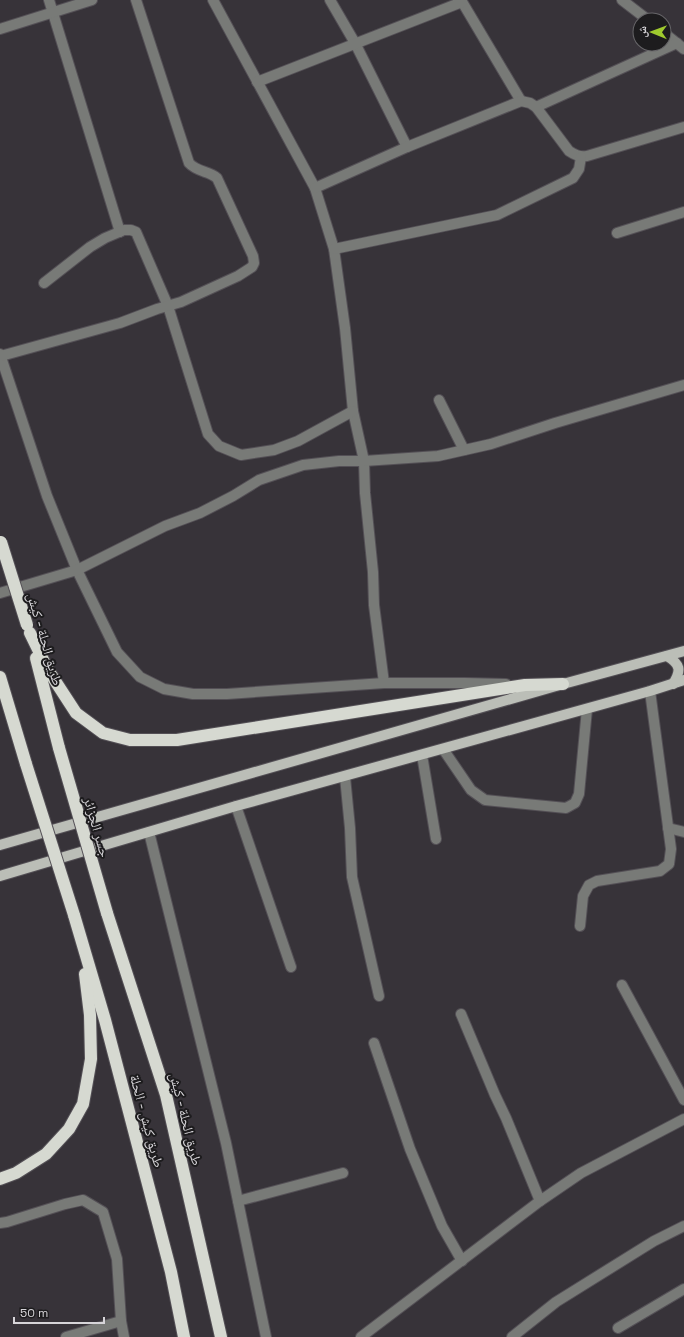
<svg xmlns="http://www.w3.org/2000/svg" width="684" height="1337" viewBox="0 0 684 1337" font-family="'Space Grotesk','Noto Naskh Arabic',sans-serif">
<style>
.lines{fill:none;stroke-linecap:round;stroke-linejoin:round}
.minor-casing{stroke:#545056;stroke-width:12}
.major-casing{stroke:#545056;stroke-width:12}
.highway-casing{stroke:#545056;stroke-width:14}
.minor{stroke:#787a77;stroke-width:10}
.major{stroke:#bbbeb7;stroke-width:10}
.highway{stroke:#d6d9d1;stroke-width:12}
.highway-bridge-casing{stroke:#545056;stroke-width:14;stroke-linecap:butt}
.highway-bridge{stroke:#d6d9d1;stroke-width:12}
.labels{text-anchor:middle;stroke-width:4;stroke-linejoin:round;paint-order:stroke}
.street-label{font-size:14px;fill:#d7d5d9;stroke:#1d1c1e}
</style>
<rect width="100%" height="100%" fill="#373339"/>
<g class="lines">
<g class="minor-casing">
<g id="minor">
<path d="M49,0L120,232"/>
<path d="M213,0L315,188L334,249L345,328L353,411L364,461L365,493L373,572L374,605L384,683"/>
<path d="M330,0L355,43L407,147"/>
<path d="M461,0L521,101"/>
<path d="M622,0L648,20"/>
<path d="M0,29L92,0"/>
<path d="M664,33L684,49"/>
<path d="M257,82L462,2"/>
<path d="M536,107L677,43"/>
<path d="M315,188L407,147L521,101L530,103L536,107L569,151C575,155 579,157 587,156L684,127"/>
<path d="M617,233L684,212"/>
<path d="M334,249L497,215L573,178L579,169L581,157"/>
<path d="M44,283L90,247L105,238L124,230H131L136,232L168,306L208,434L219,446L241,455L274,450L298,441L353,411"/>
<path d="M0,354L47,496L77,570L117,652L140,677L164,689L193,694H227L384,683H465L506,684"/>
<path d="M1,356L120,323L157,309L181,302L238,276L252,267L254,263L253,256L217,178C209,171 197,172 189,163L136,0"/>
<path d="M439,400L464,450"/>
<path d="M0,593L77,570L165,526L200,513L233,496L259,480L303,465L339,461H364L438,456L491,444L555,423L684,385"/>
<path d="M443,749L471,790L485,800L566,808L575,803L579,794L587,709"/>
<path d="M422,755L436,839"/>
<path d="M345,777L350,828L352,877L379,996"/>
<path d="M236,806L291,967"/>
<path d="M668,828L684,832"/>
<path d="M149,832L226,1143L266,1337"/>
<path d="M580,926L583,896L589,885L597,881L660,871L669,864L671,849L650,691"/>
<path d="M622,985L684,1100"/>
<path d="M461,1014L495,1095L506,1118L540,1201"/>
<path d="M374,1043L410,1149L442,1226L462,1261"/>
<path d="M238,1201L343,1173"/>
<path d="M0,1223L7,1222L65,1204L83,1200L103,1212L117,1259L121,1321L124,1337"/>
<path d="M618,1328L684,1289"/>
<path d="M66,1337L121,1321"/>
<path d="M361,1337L540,1201L581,1173L684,1119"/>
<path d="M512,1337L556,1302L654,1241L684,1226"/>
</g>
</g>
<g class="major-casing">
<g id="major">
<path d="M667,656C680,664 682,670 673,684"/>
<path d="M0,845L563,684L684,651"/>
<path d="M0,876L236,806L650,691L684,680"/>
</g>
</g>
<g class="highway-casing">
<g id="highway">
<path d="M30,633L48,670L76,713L103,733L130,740H177L525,685L563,684"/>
<path d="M36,658L59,748"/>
<path d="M0,677L26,764"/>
<path d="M107,913L166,1095L221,1337"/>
<path d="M74,915L105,1020L171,1272L184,1337"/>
<path d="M0,1179L16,1173L46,1154L69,1129L83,1104L91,1059L90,1015L85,974"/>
</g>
</g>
<use href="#minor" class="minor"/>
<use href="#major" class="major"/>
<use href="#highway" class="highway"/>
<g class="highway-bridge-casing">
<g id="highway-bridge">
<path d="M1,542L27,625"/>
<path d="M59,748L107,913"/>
<path d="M26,764L74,915"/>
</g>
</g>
<use href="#highway-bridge" class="highway-bridge"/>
</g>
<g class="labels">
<g class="street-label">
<text transform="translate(45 639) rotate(74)" y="5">طريق الحلة - كيش</text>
<text transform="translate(97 827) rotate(74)" y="5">جسر الجزائر</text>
<text transform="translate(186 1119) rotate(76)" y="5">طريق الحلة - كيش</text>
<text transform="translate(147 1121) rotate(75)" y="5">طريق كيش - الحلة</text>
</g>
</g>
<g transform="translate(652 32) rotate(271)"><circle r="19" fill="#1d1c1e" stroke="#676669"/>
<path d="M0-3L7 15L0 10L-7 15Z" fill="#9fca2e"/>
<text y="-6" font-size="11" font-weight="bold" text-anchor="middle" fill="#d7d5d9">ش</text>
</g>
<path d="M14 1317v6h90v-6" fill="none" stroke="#d7d5d9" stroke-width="2"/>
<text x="20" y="1317" font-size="12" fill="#d7d5d9" stroke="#1d1c1e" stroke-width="3" paint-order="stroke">50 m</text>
</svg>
